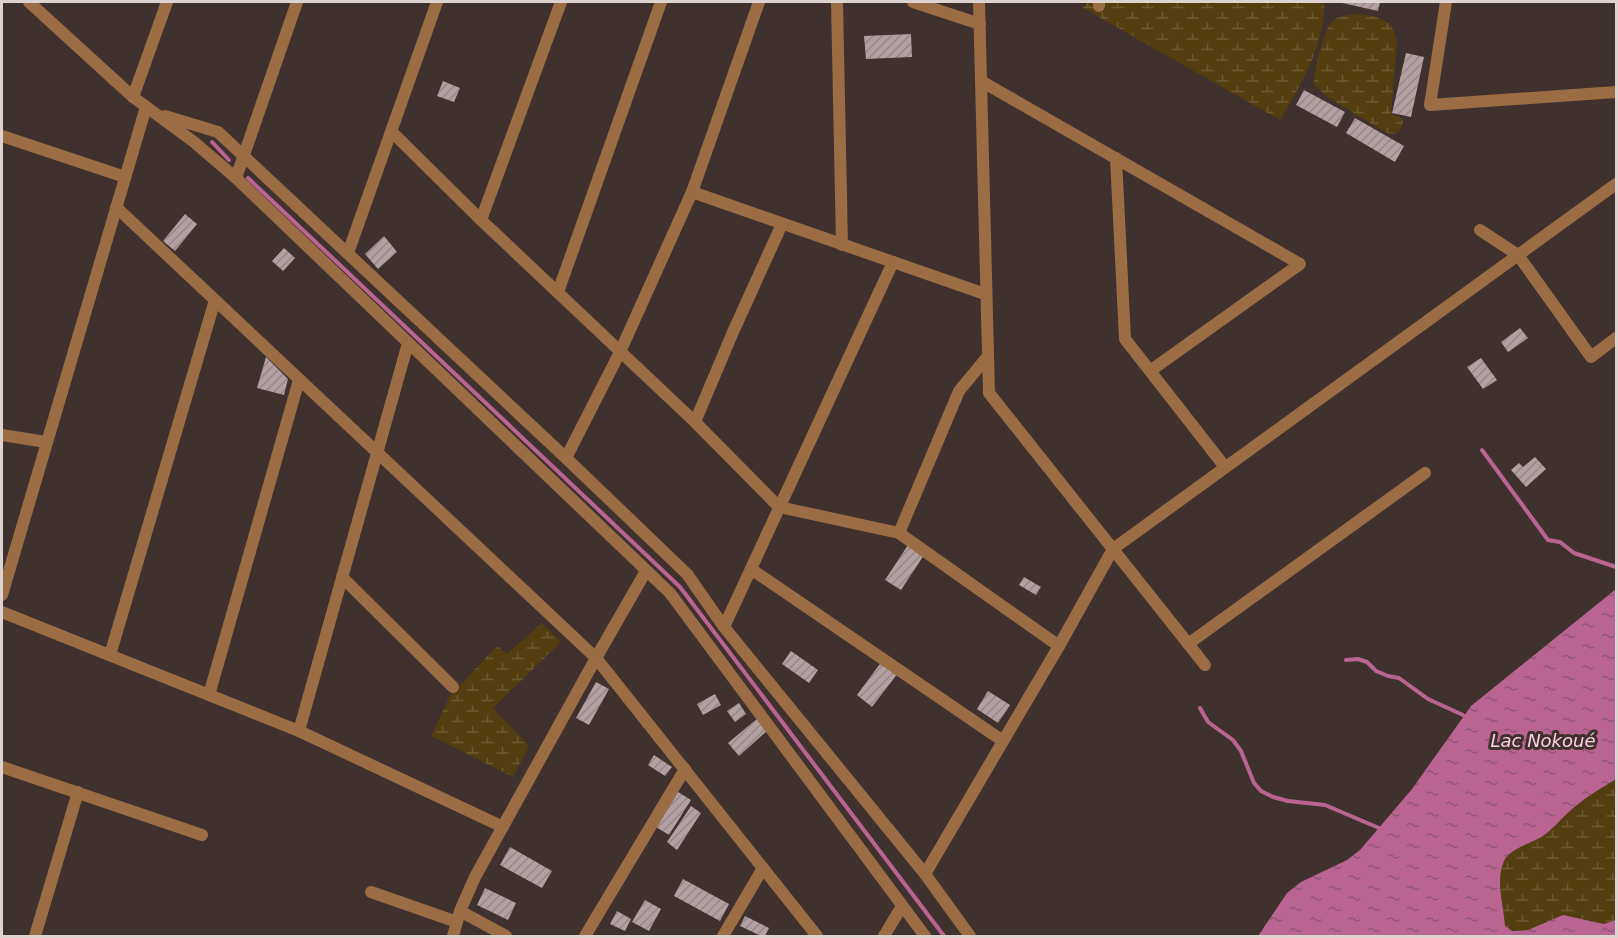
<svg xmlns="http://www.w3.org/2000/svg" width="1618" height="938" viewBox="0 0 1618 938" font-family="'DejaVu Sans',sans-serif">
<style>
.wetland{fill:url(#wetland-marsh)}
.water{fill:url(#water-ripples)}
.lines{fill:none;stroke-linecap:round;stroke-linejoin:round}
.stream{stroke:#ba6492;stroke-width:4}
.building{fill:url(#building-hatch)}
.minor{stroke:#9c6c44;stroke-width:12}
.tertiary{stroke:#9c6c44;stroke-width:12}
.labels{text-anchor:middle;stroke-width:6;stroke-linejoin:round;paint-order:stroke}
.water-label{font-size:18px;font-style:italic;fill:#fecee5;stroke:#3f312d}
</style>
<defs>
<pattern id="wetland-marsh" width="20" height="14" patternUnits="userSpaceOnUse" patternTransform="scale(1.5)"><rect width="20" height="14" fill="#533e0f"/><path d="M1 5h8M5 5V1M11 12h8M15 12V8" fill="none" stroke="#6b5931"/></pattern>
<pattern id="water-ripples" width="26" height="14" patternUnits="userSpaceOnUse" patternTransform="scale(1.5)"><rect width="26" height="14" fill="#ba6492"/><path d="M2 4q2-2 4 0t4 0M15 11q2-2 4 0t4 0" fill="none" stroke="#905775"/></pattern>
<pattern id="building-hatch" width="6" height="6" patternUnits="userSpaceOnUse" patternTransform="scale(1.5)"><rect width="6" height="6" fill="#b2a0a2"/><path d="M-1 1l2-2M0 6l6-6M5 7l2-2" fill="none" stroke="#968889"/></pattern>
</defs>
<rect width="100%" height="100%" fill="#3f312d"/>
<g class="wetland">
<path d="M1087,2H1324C1325,44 1301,85 1280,120L1083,8Z"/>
<path d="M1353,14C1376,15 1395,18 1397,44L1391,113L1401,118L1403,122L1401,129L1395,134L1387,133L1327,97L1314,85C1313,73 1323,33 1331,23C1336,16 1345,16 1353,14Z"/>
<path d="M542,623L561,642L493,708L529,746L513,777L431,736L450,696L497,646L507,654Z"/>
<path d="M1616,779V920L1604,924L1563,915L1528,930H1508L1505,926C1504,906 1495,880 1504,861C1510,848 1531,844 1543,836C1553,829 1561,819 1570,811C1584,798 1600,789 1616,779Z"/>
</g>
<path class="water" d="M1616,589V779C1600,789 1584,798 1570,811C1561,819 1553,829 1543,836C1531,844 1510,848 1504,861C1495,881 1504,906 1505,926L1512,931L1528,930L1563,915L1604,924L1616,920V936H1258L1287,893L1301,882L1347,860L1360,850L1412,789L1471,706Z"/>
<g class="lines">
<g class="stream">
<path d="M212,142L229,160"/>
<path d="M248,178L680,587L944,936"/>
<path d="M1482,450L1548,540L1560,542L1574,553L1616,567"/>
<path d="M1346,660L1358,659L1367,662L1376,671L1388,676L1399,678L1428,699L1463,715"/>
<path d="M1200,708L1208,722L1233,740L1241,751L1254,783L1261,791L1273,797L1288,801L1325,805L1379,828"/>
</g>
</g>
<g class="building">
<path d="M1338,2H1380L1378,11Z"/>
<path d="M911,34L912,57L866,59L864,36Z"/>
<path d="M1406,53L1424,57L1411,117L1392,113Z"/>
<path d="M443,81L460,88L454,102L437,96Z"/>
<path d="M1304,90L1345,112L1337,127L1296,105Z"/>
<path d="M1355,118L1404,146L1395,162L1346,133Z"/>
<path d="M185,214L197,224L175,251L163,241Z"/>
<path d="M384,236L397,252L378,269L365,254Z"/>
<path d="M284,248L295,258L283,271L272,261Z"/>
<path d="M1520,328L1528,338L1508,352L1501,342Z"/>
<path d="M266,357L288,379L284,395L257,388Z"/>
<path d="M1481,358L1497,380L1483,389L1467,367Z"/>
<path d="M1535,457L1546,469L1526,487L1511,470L1519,463L1523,467Z"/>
<path d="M908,545L924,555L901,590L885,580Z"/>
<path d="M1024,577L1041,587L1036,595L1019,585Z"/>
<path d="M791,651L818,670L809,683L782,664Z"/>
<path d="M882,661L898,673L872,707L857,695Z"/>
<path d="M596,682L609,689L589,725L576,718Z"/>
<path d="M988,691L1010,705L998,723L977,709Z"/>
<path d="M715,694L721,705L703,715L697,704Z"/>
<path d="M739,703L746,714L735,722L727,711Z"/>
<path d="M758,718L768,730L739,756L728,743Z"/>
<path d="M654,755L672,767L665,776L648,765Z"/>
<path d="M678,792L691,800L669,835L656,827Z"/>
<path d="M691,806L701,813L677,850L667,842Z"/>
<path d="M510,847L552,871L542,888L500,865Z"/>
<path d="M683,879L729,904L720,921L674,896Z"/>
<path d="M485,888L516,903L508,920L477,905Z"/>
<path d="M645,900L661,909L649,931L632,922Z"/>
<path d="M617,911L631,919L625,931L610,924Z"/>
<path d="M745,916L769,928L765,936H761L740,926Z"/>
</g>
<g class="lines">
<g class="minor">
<path d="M837,2L842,245"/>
<path d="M913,2L980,24"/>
<path d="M1446,2L1430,105L1616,92"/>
<path d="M1099,6V2"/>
<path d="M981,81L1300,264L1150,371"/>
<path d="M133,97L167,2"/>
<path d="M392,132L481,220L695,422L779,507L899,533L1059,646"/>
<path d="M2,136L125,177"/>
<path d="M1116,158L1125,339L1225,467"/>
<path d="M236,178L297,2"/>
<path d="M692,192L985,294"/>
<path d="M116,207L596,658L817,936"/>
<path d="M481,220L561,2"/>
<path d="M1480,230L1518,255L1591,357L1616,338"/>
<path d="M348,253L437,2"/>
<path d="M558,292L661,2"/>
<path d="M695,422L733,332L782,224"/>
<path d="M2,435L46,442"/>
<path d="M566,458L620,352L692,192L759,2"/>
<path d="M899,533L959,391L988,356"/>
<path d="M751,569L1003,741"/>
<path d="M342,577L453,687"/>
<path d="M2,595L146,107"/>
<path d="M2,612L299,731L503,827"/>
<path d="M724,627L893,262"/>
<path d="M1188,644L1425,473"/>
<path d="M110,655L215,300"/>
<path d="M209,695L299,380"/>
<path d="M299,731L408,343"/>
<path d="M2,767L202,835"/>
<path d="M925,874L1059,646L1113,549L1616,184"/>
<path d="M371,892L457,922"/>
<path d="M460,911L506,936"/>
<path d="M35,936L78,792"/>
<path d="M585,936L685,769"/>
<path d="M723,936L763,868"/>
<path d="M884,936L902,906"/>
</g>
<g class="tertiary">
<path d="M29,2L133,97L194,142L236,178L670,593L925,936"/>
<path d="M979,2L989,393L1205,665"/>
<path d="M165,116L218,132L566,458L687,574L724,627L925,874L970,936"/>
<path d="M453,936L460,911L475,877L596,658L646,571"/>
</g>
</g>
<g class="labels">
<g class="water-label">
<text x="1543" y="747">Lac Nokoué</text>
</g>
</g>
<rect width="1618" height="938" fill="none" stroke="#ddd4d2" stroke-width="6"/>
</svg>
